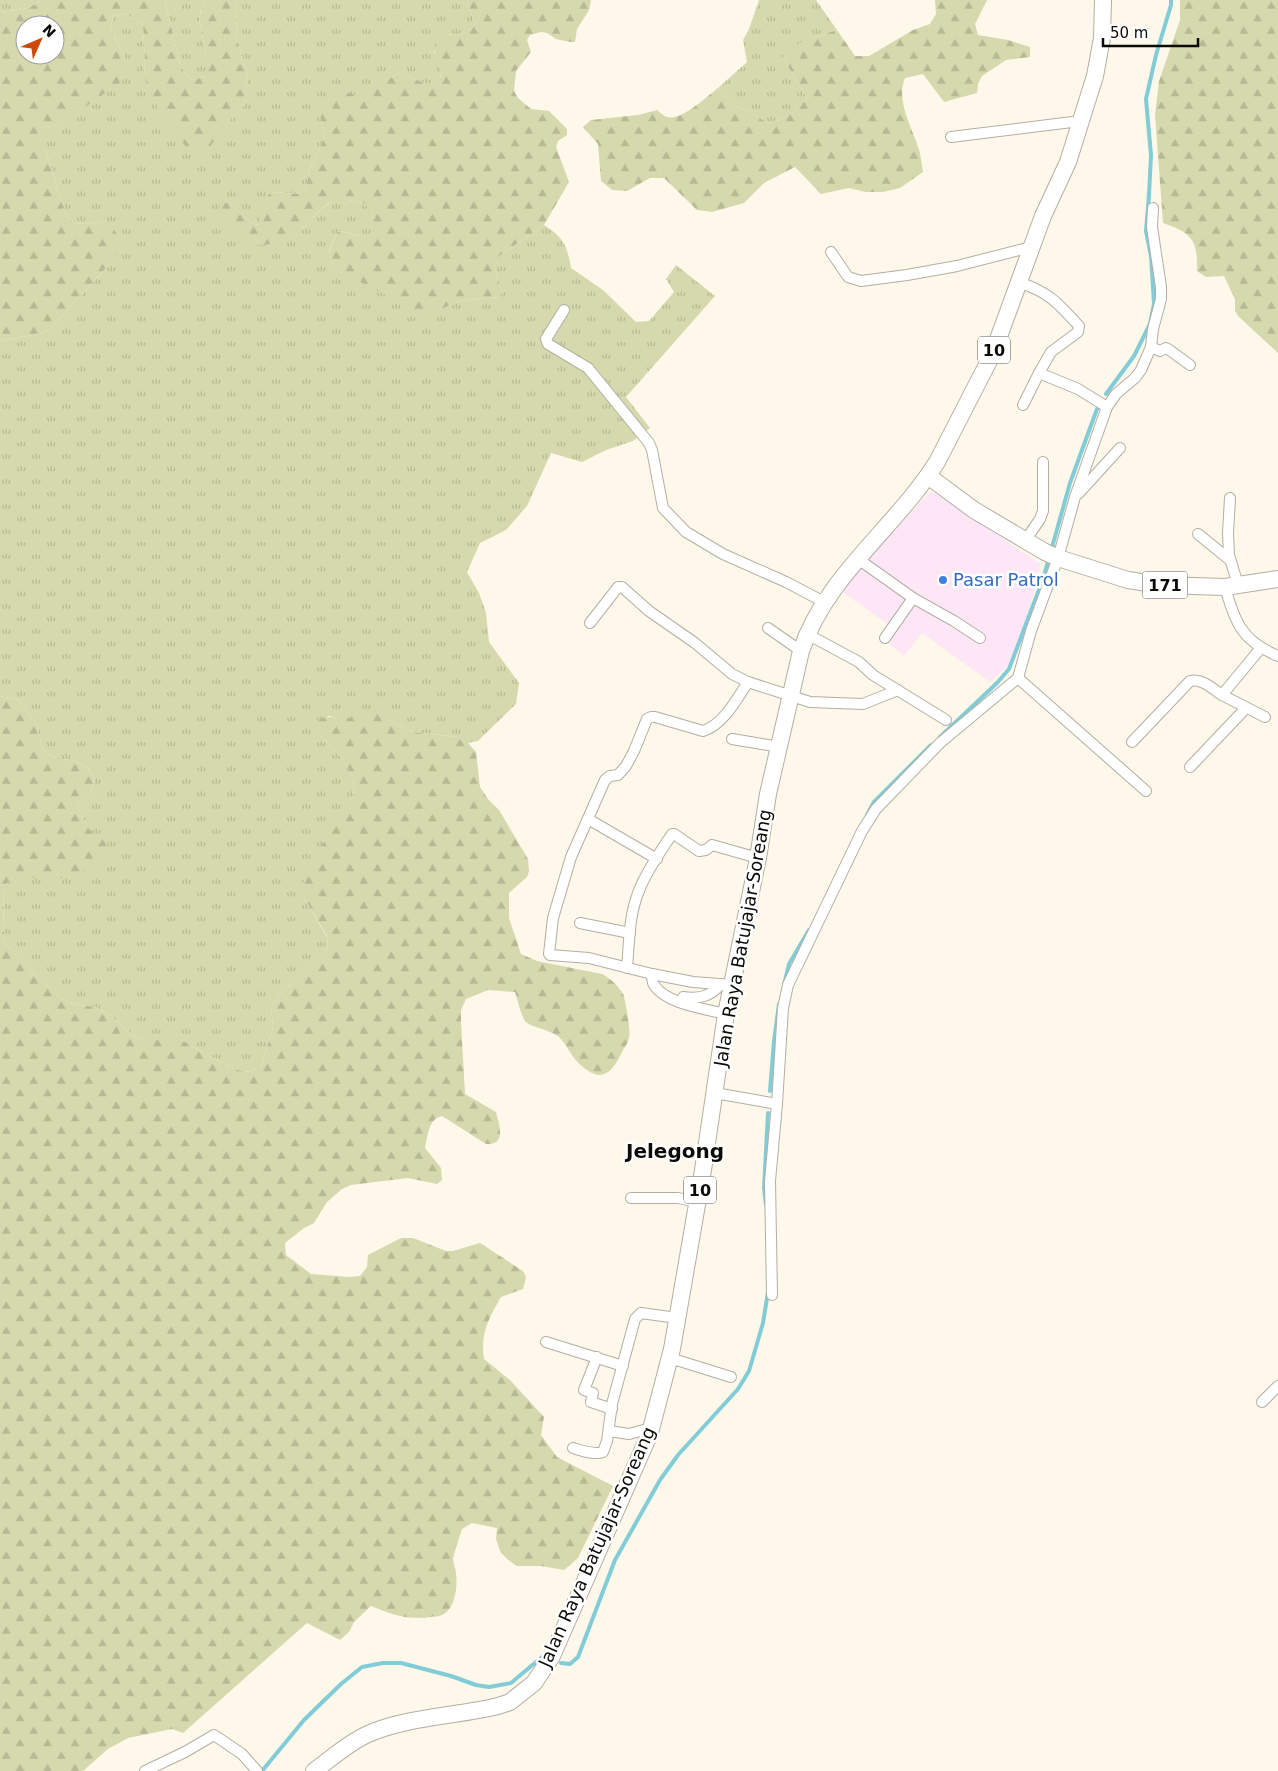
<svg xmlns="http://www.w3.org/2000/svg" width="1278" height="1771" viewBox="0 0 1278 1771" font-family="'DejaVu Sans',sans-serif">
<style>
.commercial{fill:#fde7f6}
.grass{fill:url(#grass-tufts)}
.forest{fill:url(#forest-firs);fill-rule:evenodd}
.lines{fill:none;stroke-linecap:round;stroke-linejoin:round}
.stream{stroke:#82ccd8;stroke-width:4}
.minor-casing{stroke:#b4aea2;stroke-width:12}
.primary-casing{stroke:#b4aea2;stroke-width:18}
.trunk-casing{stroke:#b4aea2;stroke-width:18}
.minor{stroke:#fff;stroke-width:10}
.primary{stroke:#fff;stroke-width:16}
.trunk{stroke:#fff;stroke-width:16}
.shop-dot{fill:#3f7fe0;stroke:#fff;stroke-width:2}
.labels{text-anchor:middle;stroke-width:5;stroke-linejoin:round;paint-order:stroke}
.shield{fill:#fff;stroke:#565451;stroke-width:1}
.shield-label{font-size:16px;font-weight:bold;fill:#0d0b07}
.shop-label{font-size:18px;fill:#366cbe;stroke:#fff;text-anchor:start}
.street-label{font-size:18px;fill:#0d0b07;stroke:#fff}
.quarter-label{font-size:20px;font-weight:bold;fill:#0d0b07;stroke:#fff}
</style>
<defs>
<pattern id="grass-tufts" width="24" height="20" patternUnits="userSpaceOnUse" patternTransform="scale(1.25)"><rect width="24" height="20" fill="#d6d9ad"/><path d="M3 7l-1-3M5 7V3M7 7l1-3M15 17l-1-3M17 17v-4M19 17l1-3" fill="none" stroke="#b6b993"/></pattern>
<pattern id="forest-firs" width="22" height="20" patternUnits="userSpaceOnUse" patternTransform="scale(1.25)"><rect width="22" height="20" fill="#d6d9ad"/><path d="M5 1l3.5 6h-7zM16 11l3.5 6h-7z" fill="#b6b993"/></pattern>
</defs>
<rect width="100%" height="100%" fill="#fef8ea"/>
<path class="commercial" d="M931,491L1041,564L1030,607L1009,665L990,682L922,633L904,656L886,641L895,629L842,592L859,569Z"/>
<g class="grass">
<path d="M0,0H41C30,11 15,10 0,12Z"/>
<path d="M165,0H204L199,19L206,54V76L194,80L185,74L180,64Z"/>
<path d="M235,0H467L475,24L469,33L445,35L434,52C440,63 445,73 437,83H425L399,73L358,97L347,92L320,117L325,136C321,146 315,156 311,166C306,178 311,185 298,194L273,192L258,225L251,223L229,203L220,219L293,239C304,228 321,204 336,200C342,198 349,200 355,201C376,205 372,216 374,233L364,237L340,231L336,234L329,252L333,263L341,272L439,310L460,301L499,297L502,292L495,268L498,257L544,225C564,238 567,245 571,268L603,290L636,322L649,321L674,292L666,279L676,265L715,296L626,397L650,428L633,441L606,450L582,462L551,453L527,506L506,530L480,543L467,572L479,593L486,613L489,642L519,683L516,704L478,741L468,743L458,737L413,732L389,720L339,718L328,716L316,732C330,744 354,767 354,787C354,791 353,795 352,799L302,894L327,937L328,948L278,997L271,1006L273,1028L261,1066L250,1072L238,1070L205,1054L182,1040H146L135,1037L107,1013L95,1007L72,1004L61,998L35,975L7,946L3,935L4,886L13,878H63L89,829L77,807L93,789L94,777L87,767L75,761L52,757L43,750L37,726L19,700L0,696V341L44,333L53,326L106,268L108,221L85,224L74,223L65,213L47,154L37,137L43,127L60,125L125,59L110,27L114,16L125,13L135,19L143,26L145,62L144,74L227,123L244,105L247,82L246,69L236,35L237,12Z"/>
<path d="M759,0H816L837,30L811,38L783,58L807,98C796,112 785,120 768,123L748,111L735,106L718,88L747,62L743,40L749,29Z"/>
</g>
<g class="forest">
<path d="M41,0H165L180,64L185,74L194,80L206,76V54L199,19L204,0H235L237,12L236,35L246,69L247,82L244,105L227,123L209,148L197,150L186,147L159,110L147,86L144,74L145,62L143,26L135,19L125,13L114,16L110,27L125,59L126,78L60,125L43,127L38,137L47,154L65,213L74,223L85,224L108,221L119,237L118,249L106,268L53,326L44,333L0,341V12C15,10 30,11 41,0ZM25,25H55V55H25Z"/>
<path d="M467,0H591L589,10L577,29L575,42H570L556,39L547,33L541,32L530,35L527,40L531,52L516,71L514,91L518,98L531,109L549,111L567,129V135L558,141L556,147L569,182L544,225L498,257L495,268L502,292L499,297L460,301L439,310L414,309L341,272L333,263L329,253L336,234L340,231L364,237L373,233C372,216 376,205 355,201C328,196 322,208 304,227C301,230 298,236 294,238C290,241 262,246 256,245C242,245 229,228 219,219V207L223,203H229L251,223L258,225L268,195L273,192L298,194C311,185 306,178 311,166C315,156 321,146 325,136L320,117L326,95L347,92L358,96L399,73L425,83H437C446,72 438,65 435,53C434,49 435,44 436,41L445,35L469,33L475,24Z"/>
<path d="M935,0H987L975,24L978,35L1008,40L1030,47V57L1006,60L982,76L978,84L977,93L944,102L923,74L905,78C895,102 914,130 920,153C921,159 922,166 923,172L900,188L883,192H865L849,188L821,194L795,167L764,183L744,203L712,212L697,210L664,178H650L627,191L612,190L601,181L598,144L583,127L591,120L638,115L657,110C659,112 664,116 667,117C682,121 706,97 718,88L735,106L748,111L768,123C785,120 796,112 807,98L783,58L785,50L811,38L837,30L855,56H869L913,30L930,24L936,14Z"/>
<path d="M1180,0H1278V353L1238,316L1235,311V299L1224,276L1206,277L1197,271C1198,240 1192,233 1163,223L1155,115L1159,81L1180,20Z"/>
<path d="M0,696L19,700L37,726L43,750L52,757L75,761L87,767L94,777L93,789L77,807L89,829L108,844L105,856L96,864L75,875L63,878H13L4,886L3,935L7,946L35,975L61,998L72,1004L95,1007L107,1013L135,1037L146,1040H182L205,1054L238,1070L250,1072L261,1066L273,1028L271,1006L278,997L328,948L327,936L302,894L303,883L312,860L352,799C353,795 354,791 354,787C354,767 330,744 316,732L317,720C331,714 337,719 351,718L359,709L381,711L389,720L413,732L458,737L468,743L476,752L480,787L488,799L499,810L528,859L529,871L527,877L509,893V918L521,954L537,961L602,974C611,979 620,987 624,996C626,1006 631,1030 629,1038C628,1043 624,1048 622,1052C613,1071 603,1084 583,1067C572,1059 568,1046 559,1037C549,1029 529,1027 525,1021C520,1013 518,1001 515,992L488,990L466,999L461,1010V1022L465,1094L496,1112C499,1124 507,1146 486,1144L442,1116C428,1119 428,1136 425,1148L441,1168L442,1180L437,1184L408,1178L351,1185L342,1189L327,1202L314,1223L304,1228L285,1243L286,1255L311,1274L349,1277L360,1276L367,1267L368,1255L401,1238H413L446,1251H453L480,1243L523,1271L526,1277L523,1289L501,1297C489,1318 480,1333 484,1359L510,1380L544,1417L541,1435L557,1457L613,1486L578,1558L564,1570L541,1566H517L507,1559L500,1551L496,1539L497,1528L472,1523L462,1529C459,1539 455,1549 453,1559C453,1564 456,1569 456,1574C458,1586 455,1610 442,1615C439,1617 434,1616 431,1617C405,1620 394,1615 371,1606L354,1622L349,1632L340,1640L307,1623L183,1733L172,1729L128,1738L108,1749L83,1771H0Z"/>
</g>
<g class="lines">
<g class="stream">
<path d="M1106,394L1134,356L1150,324L1154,304L1151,256L1146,231L1149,195L1151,155L1146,99L1156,55L1171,5V0"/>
<path d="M1051,551L1070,483L1097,409"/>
<path d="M940,737L997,683L1009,669L1043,579L1049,558"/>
<path d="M867,815L874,802L931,745"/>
<path d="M784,985L789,964L809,930"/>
<path d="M770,1091L774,1041L779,1004"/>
<path d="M766,1205L764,1188L768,1113"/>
<path d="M561,1663L570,1664L578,1657L615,1560L660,1480L678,1455L738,1389L749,1371L763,1323L768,1292"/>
<path d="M262,1771L304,1720L341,1684L362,1667L383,1663H401L451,1676L476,1685L489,1687L511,1683L542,1657"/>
</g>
<g class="minor-casing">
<g id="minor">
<path d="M951,137L1080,121"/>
<path d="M831,252L848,277L861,281L907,275L957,266L1031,247"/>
<path d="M1018,282C1049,292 1058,303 1079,326L1078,332L1051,352L1039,373"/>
<path d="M564,310L546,339L548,344L588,368L649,443L652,450L663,508L686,532L723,554L786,582L826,603"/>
<path d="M1151,347L1160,351L1166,348L1168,349L1190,365"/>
<path d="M1023,405L1039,373L1078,389L1107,407"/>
<path d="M1079,493L1120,448"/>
<path d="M1230,498L1228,533L1229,555L1238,585"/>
<path d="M1198,534L1230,560"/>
<path d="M1025,541L1040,519L1043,511V462"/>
<path d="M858,559L913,598L954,621L980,638"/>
<path d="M1225,587C1235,623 1242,641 1278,656"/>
<path d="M590,623L618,587H622L649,611L695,643L732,674L748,682L810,702L863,704L898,690"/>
<path d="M768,628L801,651"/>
<path d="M807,634L859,662L873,675L946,720"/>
<path d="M885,638L913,598"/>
<path d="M1018,678L1146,791"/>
<path d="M1222,695L1265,717"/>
<path d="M732,739L780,747"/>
<path d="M1132,742L1190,681C1202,678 1213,689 1222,695L1260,649"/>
<path d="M1190,767L1246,708"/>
<path d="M588,819L657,859"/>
<path d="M580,923L630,933"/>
<path d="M627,968C629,945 629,920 636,899C643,876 659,854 672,834H674L699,851L706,850L712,845L758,858"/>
<path d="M652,974C652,977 652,982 654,985C666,1004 706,1009 726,1014"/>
<path d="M732,985L693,982L652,974L589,958L550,955L549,954L553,918L571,857L605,780L610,776L618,775L626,766L634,751L647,719L651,717H655L703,731C723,725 737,699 748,682"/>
<path d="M681,1000L683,997C699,999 710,997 721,984"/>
<path d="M715,1093L777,1104"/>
<path d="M631,1198H678L697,1202"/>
<path d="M772,1295L770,1181L777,1104L783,1008L788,985L862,831L876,809L940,743L1018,678L1031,631L1058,558L1075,497L1107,407L1116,394L1135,378L1141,370L1151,347L1153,329L1161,299V287L1152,227L1153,208"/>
<path d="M546,1342L623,1366"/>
<path d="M597,1357L584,1390L593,1393L591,1402L612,1409"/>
<path d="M670,1358L731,1377"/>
<path d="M1262,1402L1278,1386"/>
<path d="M609,1431L629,1434L651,1428"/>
<path d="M573,1448C583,1451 594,1455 603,1452L607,1441L612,1404L635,1319L641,1313L677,1318"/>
<path d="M145,1771L185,1752L214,1735L242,1754L257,1771"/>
</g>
</g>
<g class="primary-casing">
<path id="primary" d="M928,476L974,510L1045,552L1058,558L1128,580L1161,585L1225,587L1278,579"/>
</g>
<g class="trunk-casing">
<path id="trunk" d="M314,1771C332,1758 348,1743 368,1734C407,1717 457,1716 498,1706L510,1702L534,1683L552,1656L650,1433L672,1349L703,1170L726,1014L758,858L768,794L801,651C826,576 896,527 937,462L993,353L1043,216L1068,162L1095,76L1102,38L1103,0"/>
</g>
<use href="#minor" class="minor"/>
<use href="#primary" class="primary"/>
<use href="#trunk" class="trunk"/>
</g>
<circle class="shop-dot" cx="943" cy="580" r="5"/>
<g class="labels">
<g class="shield">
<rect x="978" y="336.5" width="32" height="27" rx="4"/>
<rect x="1142.5" y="571.5" width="45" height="27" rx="4"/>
<rect x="684" y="1176.5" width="32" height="27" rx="4"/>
</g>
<g class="shield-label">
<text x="994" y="356">10</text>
<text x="1165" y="591">171</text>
<text x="700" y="1196">10</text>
</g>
<g class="shop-label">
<text x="953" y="586">Pasar Patrol</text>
</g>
<g class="street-label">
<text transform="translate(743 938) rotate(-80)" y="6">Jalan Raya Batujajar-Soreang</text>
<text transform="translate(597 1547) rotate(-66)" y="6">Jalan Raya Batujajar-Soreang</text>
</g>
<g class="quarter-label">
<text x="675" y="1158">Jelegong</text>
</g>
</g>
<g transform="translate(40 40) rotate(45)"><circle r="24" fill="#ffffff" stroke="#9e9d9c"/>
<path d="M0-4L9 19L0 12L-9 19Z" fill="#cd4803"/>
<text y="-8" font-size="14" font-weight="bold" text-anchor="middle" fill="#0d0b07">N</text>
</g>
<path d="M1103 38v8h95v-8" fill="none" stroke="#0d0b07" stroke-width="2.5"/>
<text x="1110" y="38" font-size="15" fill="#0d0b07" stroke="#ffffff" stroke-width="4" paint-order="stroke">50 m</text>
</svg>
